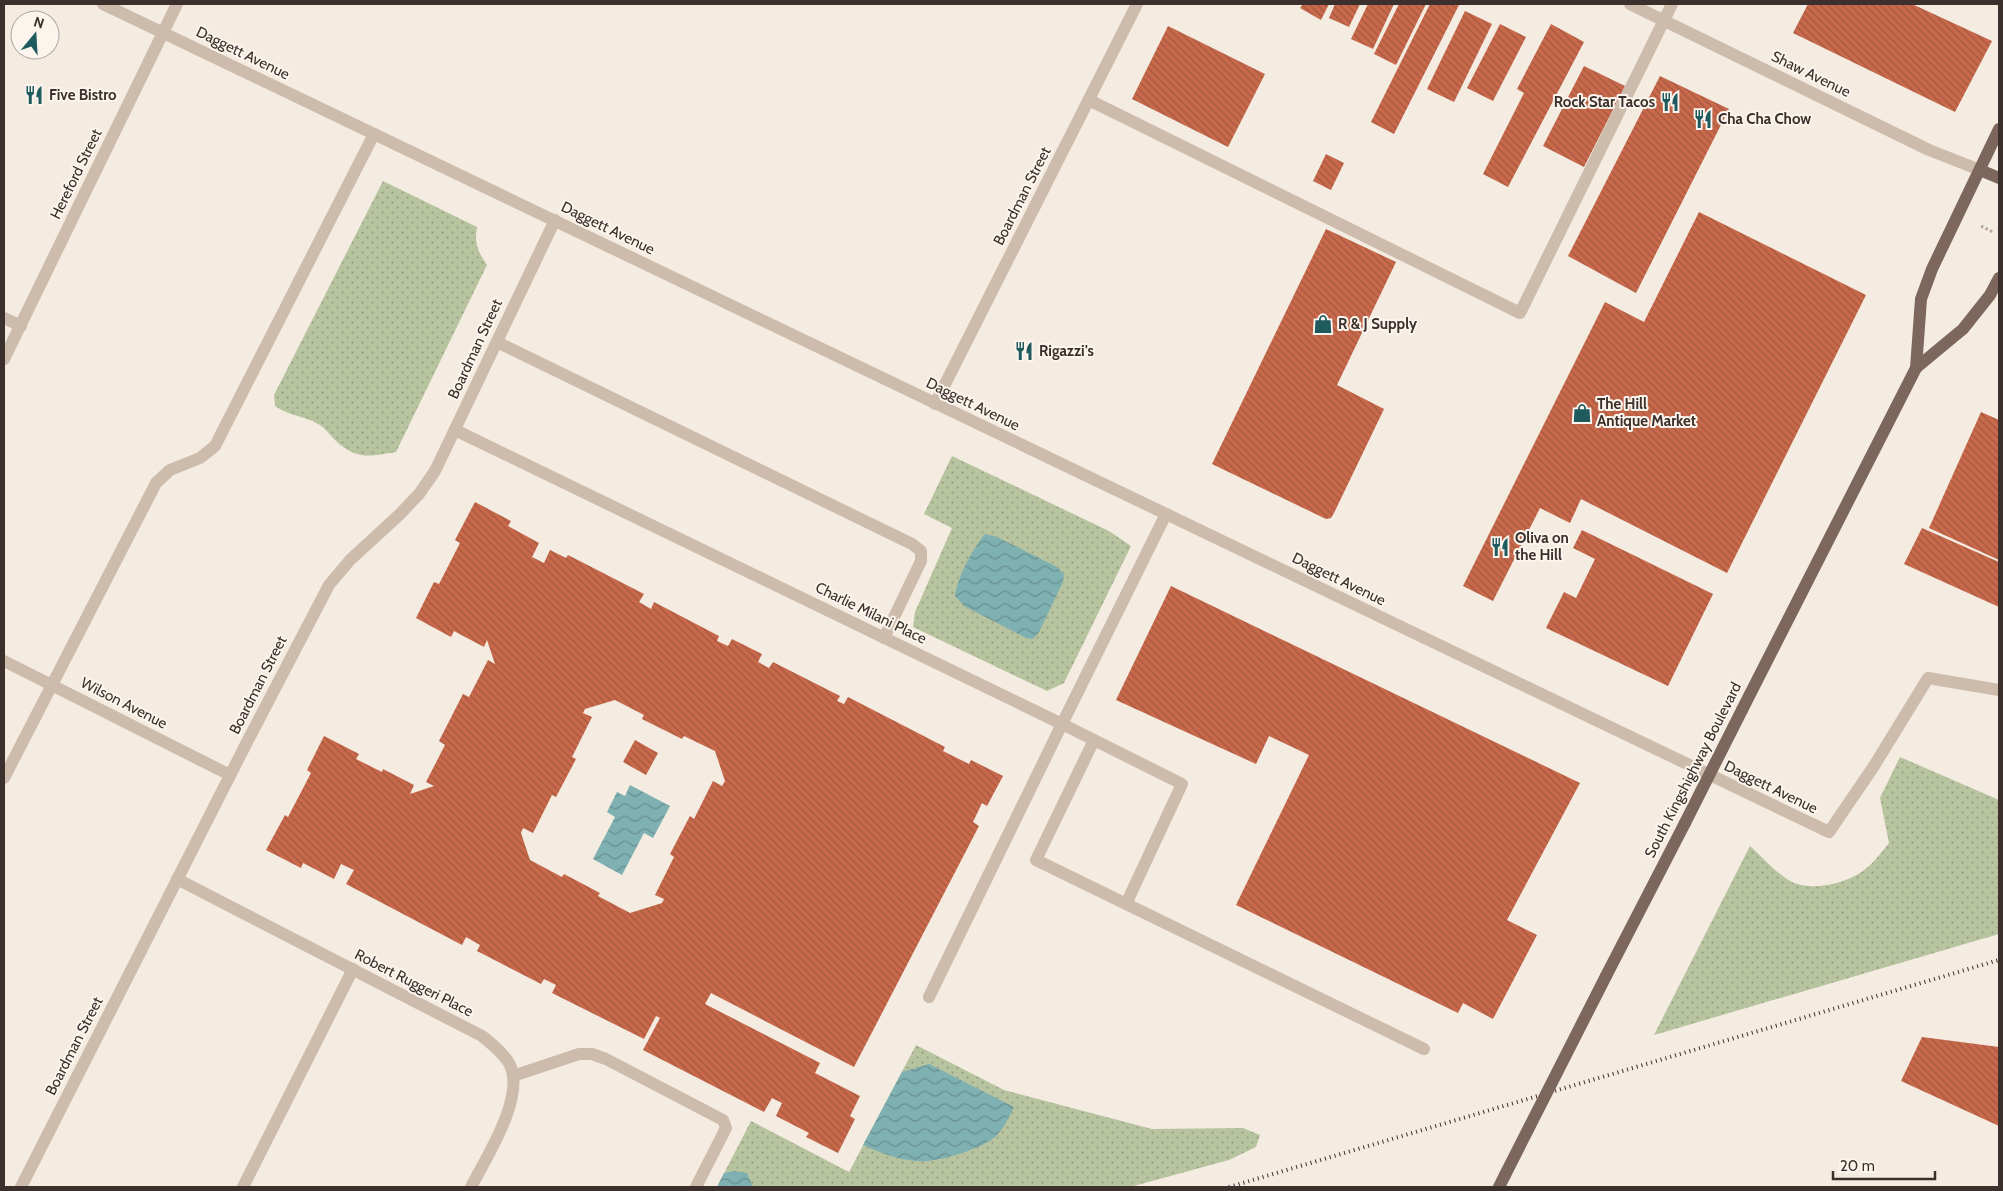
<svg xmlns="http://www.w3.org/2000/svg" width="2003" height="1191" viewBox="0 0 2003 1191" font-family="Cabin,sans-serif">
<style>
.grass{fill:url(#grass-dots)}
.water{fill:url(#water-waves)}
.building{fill:url(#building-back-hatch);fill-rule:evenodd}
.lines{fill:none;stroke-linecap:round;stroke-linejoin:round}
.path{stroke:#b9a596;stroke-width:3;stroke-dasharray:2.5 2.5;stroke-linecap:butt}
.minor{stroke:#cdbbac;stroke-width:12}
.major{stroke:#7d675c;stroke-width:12}
.rail{stroke:#3b302b;stroke-width:4;stroke-dasharray:1 4;stroke-linecap:butt}
.major-bridge{stroke:#7d675c;stroke-width:12}
.labels{text-anchor:middle;stroke-width:4;stroke-linejoin:round;paint-order:stroke}
.street-label{font-size:15px;fill:#3b302b;stroke:#fbf5ee}
.poi-label{font-size:15px;font-weight:bold;fill:#3b302b;stroke:#fbf5ee;text-anchor:start}
</style>
<defs>
<pattern id="grass-dots" width="8" height="8" patternUnits="userSpaceOnUse" patternTransform="scale(1.25)"><rect width="8" height="8" fill="#b8c4a0"/><path d="M2 2h.1M6 6h.1" fill="none" stroke="#97a083" stroke-width="1.8" stroke-linecap="round"/></pattern>
<pattern id="water-waves" width="16" height="10" patternUnits="userSpaceOnUse" patternTransform="scale(1.25)"><rect width="16" height="10" fill="#7fb0b2"/><path d="M0 5q4-4 8 0t8 0" fill="none" stroke="#699091"/></pattern>
<pattern id="building-back-hatch" width="6" height="6" patternUnits="userSpaceOnUse" patternTransform="scale(1.25)"><rect width="6" height="6" fill="#c8694b"/><path d="M-1 5l2 2M0 0l6 6M5-1l2 2" fill="none" stroke="#a4573f"/></pattern>
</defs>
<rect width="100%" height="100%" fill="#f4ebe1"/>
<g class="grass">
<path d="M383,181L477,227C474,243 478,252 487,265L396,452C370,456 357,461 335,440C330,435 324,427 318,424C305,416 289,416 275,406L274,395Z"/>
<path d="M952,456L1109,531L1131,546L1064,683L1047,691L913,627L915,612L952,528L924,514Z"/>
<path d="M1900,757L1999,800V934L1654,1035L1750,846C1762,857 1778,875 1792,882C1815,892 1850,883 1868,867C1876,860 1882,851 1889,843L1880,798Z"/>
<path d="M916,1045L1004,1090L1152,1129L1243,1128L1260,1135L1256,1147L1229,1160L1130,1187H717L751,1121L849,1172Z"/>
</g>
<g class="water">
<path d="M985,534L997,537L1057,567L1064,574L1063,582L1039,632L1033,639L1026,638L964,606L955,596C957,578 973,548 985,534Z"/>
<path d="M630,785L670,806L653,838L644,833L622,875L593,859L615,817L607,812L617,792L625,796Z"/>
<path d="M929,1064L1014,1107C1009,1117 1004,1128 996,1136C983,1149 933,1164 915,1161C896,1159 881,1153 863,1145L902,1072Z"/>
<path d="M734,1171L747,1173L753,1187H717L724,1173Z"/>
</g>
<g class="building">
<path d="M1303,4H1329L1321,20L1300,8Z"/>
<path d="M1335,4H1360L1349,27L1329,18Z"/>
<path d="M1368,4H1394L1373,49L1351,39Z"/>
<path d="M1399,4H1426L1396,65L1374,54Z"/>
<path d="M1430,4L1459,5L1394,134L1371,122Z"/>
<path d="M1808,4H1912L1992,41L1955,112L1793,33Z"/>
<path d="M1465,11L1492,24L1454,102L1427,89Z"/>
<path d="M1500,24L1526,37L1493,101L1467,88Z"/>
<path d="M1551,24L1584,42L1508,187L1483,174L1524,93L1517,89Z"/>
<path d="M1168,26L1265,74L1228,147L1132,99Z"/>
<path d="M1584,66L1625,86L1584,167L1543,146Z"/>
<path d="M1660,76L1729,109L1636,293L1568,256Z"/>
<path d="M1326,154L1344,163L1331,190L1313,181Z"/>
<path d="M1699,212L1866,295L1727,573L1581,499L1570,523L1540,508L1493,601L1463,586L1605,302L1644,322Z"/>
<path d="M1326,229L1396,262L1337,385L1384,409L1334,513L1331,518L1326,519L1212,464Z"/>
<path d="M1981,412L1999,420V560L1929,528Z"/>
<path d="M475,502L511,521L508,526L539,543L532,557L544,563L550,550L566,558L568,555L644,594L639,602L651,609L654,602L719,636L717,641L728,646L732,639L762,654L758,662L769,668L773,662L840,696L837,701L844,704L848,697L945,747L943,751L969,764L971,760L1003,776L987,806L982,803L973,822L979,826L854,1067L711,993L705,1004L820,1063L815,1073L860,1096L850,1116L855,1119L838,1153L806,1137L809,1133L776,1116L782,1103L772,1098L764,1112L643,1050L660,1018L656,1016L644,1039L552,993L556,985L544,979L541,984L477,951L480,945L466,937L462,945L346,884L354,870L341,864L334,879L303,863L301,868L266,850L285,815L288,817L311,773L307,770L324,736L359,754L356,759L382,772L383,769L414,785L410,794L434,786L426,782L445,745L439,741L463,694L469,697L488,660L495,664L487,640L484,647L454,631L451,637L416,618L434,582L439,584L460,543L455,540ZM615,700L644,715L642,719L682,739L684,736L715,751L725,781L722,786L713,781L694,819L690,816L670,854L674,857L655,895L664,899L662,903L630,913L598,896L600,893L564,874L562,877L530,860L521,833L523,828L533,833L552,795L556,797L576,759L572,757L592,717L583,713L585,709Z"/>
<path d="M1922,528L1999,562V607L1904,564Z"/>
<path d="M1582,530L1713,594L1668,686L1546,628L1564,592L1576,598L1595,559L1573,548Z"/>
<path d="M1171,586L1580,783L1507,920L1537,935L1493,1019L1463,1003L1458,1013L1236,905L1309,755L1269,736L1256,764L1116,700Z"/>
<path d="M635,740L658,753L646,775L623,762Z"/>
<path d="M1922,1037L1999,1047V1126L1901,1081Z"/>
</g>
<g class="lines">
<path class="path" d="M1981,226L1993,232"/>
<g class="minor">
<path d="M103,4L1829,832L1874,766L1928,678L1999,690"/>
<path d="M1630,4L1929,150L1980,170"/>
<path d="M1089,100L1520,313L1672,4"/>
<path d="M4,318L21,326"/>
<path d="M497,342L912,544L921,551V561L884,638"/>
<path d="M4,359L177,4"/>
<path d="M935,404L1137,4"/>
<path d="M455,430L1062,724L1166,514"/>
<path d="M4,661L230,775"/>
<path d="M1094,740L1036,860L1424,1049"/>
<path d="M4,778L156,483L170,470L200,458L215,446L374,134"/>
<path d="M177,879L482,1036C492,1044 502,1052 509,1063C527,1095 486,1158 471,1187"/>
<path d="M929,997L1062,724L1182,784L1126,904"/>
<path d="M513,1076L579,1054H592L606,1059L723,1120L726,1128L696,1187"/>
<path d="M21,1187L246,744L329,585L350,560L399,515L419,494L435,471L555,220"/>
<path d="M243,1187L353,969"/>
</g>
<g class="major">
<path d="M1980,170L1999,178"/>
<path d="M1916,368L1963,329L1990,295L1999,278"/>
<path d="M1742,710L1916,368L1921,299L1932,269L1999,129"/>
<path d="M1606,976L1685,823"/>
<path d="M1499,1187L1505,1175"/>
</g>
<path class="rail" d="M1229,1187L1999,960"/>
<g class="major-bridge">
<path d="M1685,823L1742,710"/>
<path d="M1505,1175L1606,976"/>
</g>
</g>
<defs>
<g id="restaurant-bare" transform="scale(1.5)"><path d="M-5-6h1v4h1v-4h1v4h1v-4h1v5L-1.5 .5V6h-2V.5L-5-1ZM5-6V6H3V1.5H1.5Q1.5-4 5-6Z" fill="#1f5a5e" stroke="#fbf5ee" stroke-width="2.5" paint-order="stroke"/></g>
<g id="shop-bare" transform="scale(1.5)"><path d="M-5-2.5h2.3a2.7 3.5 0 0 1 5.4 0H5L5.5 6h-11ZM-1.5-2.5h3a1.5 2.3 0 0 0-3 0Z" fill="#1f5a5e" stroke="#fbf5ee" stroke-width="2.5" paint-order="stroke"/></g>
</defs>
<g fill-rule="evenodd">
<use href="#restaurant-bare" x="34" y="95"/>
<use href="#restaurant-bare" x="1670" y="102"/>
<use href="#restaurant-bare" x="1703" y="119"/>
<use href="#shop-bare" x="1323" y="324"/>
<use href="#restaurant-bare" x="1024" y="351"/>
<use href="#shop-bare" x="1582" y="413"/>
<use href="#restaurant-bare" x="1500" y="547"/>
</g>
<g class="labels">
<g class="street-label">
<text transform="translate(243 53) rotate(26)" y="5">Daggett Avenue</text>
<text transform="translate(1811 74) rotate(26)" y="5">Shaw Avenue</text>
<text transform="translate(76 174) rotate(-64)" y="5">Hereford Street</text>
<text transform="translate(1022 196) rotate(-63)" y="5">Boardman Street</text>
<text transform="translate(608 228) rotate(26)" y="5">Daggett Avenue</text>
<text transform="translate(475 349) rotate(-65)" y="5">Boardman Street</text>
<text transform="translate(973 404) rotate(26)" y="5">Daggett Avenue</text>
<text transform="translate(1339 579) rotate(26)" y="5">Daggett Avenue</text>
<text transform="translate(871 613) rotate(26)" y="5">Charlie Milani Place</text>
<text transform="translate(258 685) rotate(-63)" y="5">Boardman Street</text>
<text transform="translate(124 703) rotate(27)" y="5">Wilson Avenue</text>
<text transform="translate(1693 770) rotate(-63)" y="5">South Kingshighway Boulevard</text>
<text transform="translate(1771 787) rotate(26)" y="5">Daggett Avenue</text>
<text transform="translate(414 983) rotate(27)" y="5">Robert Ruggeri Place</text>
<text transform="translate(74 1046) rotate(-63)" y="5">Boardman Street</text>
</g>
<g class="poi-label">
<text x="49" y="100">Five Bistro</text>
<text x="1655" y="107" text-anchor="end">Rock Star Tacos</text>
<text x="1718" y="124">Cha Cha Chow</text>
<text x="1338" y="329">R &amp; J Supply</text>
<text x="1039" y="356">Rigazzi's</text>
<text x="1597" y="409">The Hill<tspan x="1597" dy="17">Antique Market</tspan></text>
<text x="1515" y="543">Oliva on<tspan x="1515" dy="17">the Hill</tspan></text>
</g>
</g>
<rect width="2003" height="1191" fill="none" stroke="#3b302b" stroke-width="10"/>
<g transform="translate(35 35) rotate(18)"><circle r="24" fill="#fbf5ee" stroke="#aea6a0"/>
<path d="M0-4L9 19L0 12L-9 19Z" fill="#1f5a5e"/>
<text y="-8" font-size="14" font-weight="bold" text-anchor="middle" fill="#3b302b">N</text>
</g>
<path d="M1833 1171v8h102v-8" fill="none" stroke="#3b302b" stroke-width="2.5"/>
<text x="1840" y="1171" font-size="15" fill="#3b302b" stroke="#fbf5ee" stroke-width="4" paint-order="stroke">20 m</text>
</svg>
